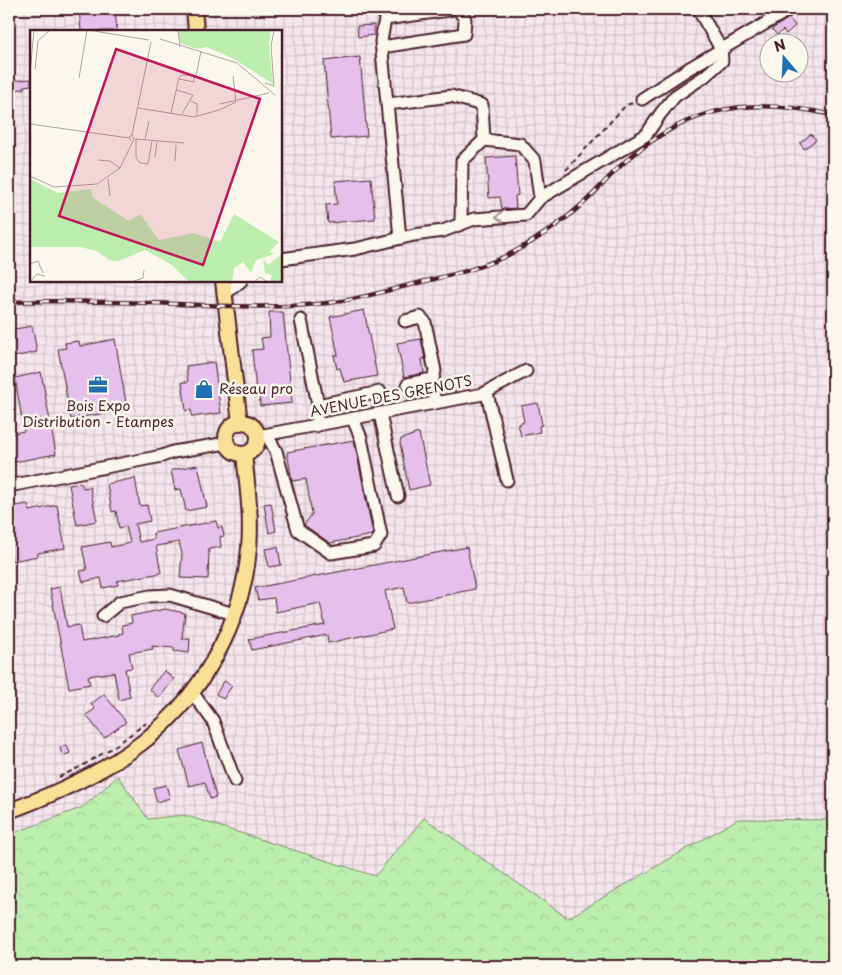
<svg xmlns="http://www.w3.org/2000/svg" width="842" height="975" viewBox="0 0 842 975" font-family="'Playpen Sans',sans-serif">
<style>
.industrial{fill:url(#industrial-grid);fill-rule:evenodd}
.forest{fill:url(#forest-crowns);stroke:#83876d}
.building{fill:#e5c0eb;stroke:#4a1f2b}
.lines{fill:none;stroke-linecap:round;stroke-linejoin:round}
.minor-casing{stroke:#4a1f2b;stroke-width:15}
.major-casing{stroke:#4a1f2b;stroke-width:18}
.path{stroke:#4a1f2b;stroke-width:2;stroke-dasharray:5 4;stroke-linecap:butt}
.minor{stroke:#fbf7ec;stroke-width:11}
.major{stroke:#fadf96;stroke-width:14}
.rail-casing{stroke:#4a1f2b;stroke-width:4.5}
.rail{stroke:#fbf7ec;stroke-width:2.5;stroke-dasharray:8;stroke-linecap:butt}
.oneway{stroke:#ab9695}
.labels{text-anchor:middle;stroke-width:5;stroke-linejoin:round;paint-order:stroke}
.poi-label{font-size:14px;fill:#4a1f2b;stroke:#fbf7ec;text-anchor:start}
.street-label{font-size:14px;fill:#4a1f2b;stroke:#fbf7ec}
.inset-road{fill:none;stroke:#b4a19f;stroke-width:1}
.view{fill:#c2185b;fill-opacity:0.15;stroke:#c2185b;stroke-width:2.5}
.inset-edge{fill:none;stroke:#4a1f2b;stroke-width:2.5}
</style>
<defs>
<pattern id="industrial-grid" width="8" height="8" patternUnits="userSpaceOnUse" patternTransform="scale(1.25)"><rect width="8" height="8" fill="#f4e6ec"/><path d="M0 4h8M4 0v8" fill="none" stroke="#d3c5cb"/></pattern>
<pattern id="forest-crowns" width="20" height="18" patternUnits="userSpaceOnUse" patternTransform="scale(1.25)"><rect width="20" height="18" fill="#bcefaf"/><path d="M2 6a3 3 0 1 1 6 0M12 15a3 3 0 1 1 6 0" fill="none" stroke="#a3cc97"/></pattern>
</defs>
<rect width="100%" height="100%" fill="#fbf7ec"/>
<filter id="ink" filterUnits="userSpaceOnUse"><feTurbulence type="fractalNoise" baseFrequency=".02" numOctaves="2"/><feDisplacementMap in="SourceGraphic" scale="10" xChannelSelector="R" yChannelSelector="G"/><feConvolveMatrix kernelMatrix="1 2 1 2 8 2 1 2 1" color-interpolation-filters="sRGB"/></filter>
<g filter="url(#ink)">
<path class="industrial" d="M9,9H833V820L738,819L568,919L424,819L375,876L184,815L148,819L118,776L83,807L9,835ZM31,31H281V281H31ZM770,42H800V72H770Z"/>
<path class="forest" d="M118,776L148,819L184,815L375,876L424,818L568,918L738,819L833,820V966H9V835L83,807Z"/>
<g class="building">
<path d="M79,9H115L117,31H81Z"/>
<path d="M789,18L795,26L786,34L783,30L777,35L772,29Z"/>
<path d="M374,25V35L358,37L357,26Z"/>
<path d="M360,57L367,136L331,139L324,61Z"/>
<path d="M31,79V85L24,86V89L14,90V87L11,88L10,81Z"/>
<path d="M811,134L816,140L804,149L800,143Z"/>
<path d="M515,156L518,195L515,196L516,208L502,209L500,197L489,198L486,158Z"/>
<path d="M371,178L375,219L328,223L326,205L337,204L335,181Z"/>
<path d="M364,310L377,376L344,382L340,368L337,369L334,355H338L330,317Z"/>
<path d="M269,312H283L292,401V403L260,406L259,392H256L252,350L263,349L261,338L270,337Z"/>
<path d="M32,326L37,352L9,358V330Z"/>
<path d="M115,339L127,409L71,419L58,349L66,348L65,343L79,341L80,346Z"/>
<path d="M421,339L425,359H422L424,373L404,377L397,343Z"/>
<path d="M214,362L221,413L192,417L191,410L186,411L182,382H188L186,366Z"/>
<path d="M41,372L56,454L9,463V434L24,431L15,378Z"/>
<path d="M538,403L542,425L539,426L540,432L521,436L518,424L524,422L521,406Z"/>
<path d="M419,433L430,485L409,490L400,443L401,439Z"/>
<path d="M354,440L373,534L372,535L330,543L304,525L312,514L306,479L292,481L287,452Z"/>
<path d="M198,465L207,507L186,511L181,489L175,490L171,470Z"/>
<path d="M135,478L140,506L147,505L150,521L135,524L139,542L154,539L153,533L216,521L218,528L222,527L224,536L220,537L221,547L209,549L208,579L180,578L182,554L179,542L156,546L161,573L117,581L118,585L103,588L101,578L83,582L80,571L87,570L82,547L110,542L111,547L130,543L126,526L119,528L116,511L112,512L107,484Z"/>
<path d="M81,483L83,488L90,487L97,521L77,525L69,485Z"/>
<path d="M271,503L276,531L269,533L264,504Z"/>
<path d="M28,504L30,511L57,505L65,548L38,553V556L12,561L9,546V507Z"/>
<path d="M278,547L281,565L269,567L265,549Z"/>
<path d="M467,547L475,589L407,603L404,587L385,591L393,629L328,643L327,635L252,650L249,639L325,625L320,603L276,612L274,598L258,600L255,588Z"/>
<path d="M60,587L67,627L79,625L82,642L119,635L118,634L123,633L122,625L132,623L131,616L165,609L185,613L182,638H190L189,653L174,651V648L152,646L153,649L129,653L132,668L125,669L130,697L119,700L114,672L88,676L90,684L69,688L50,589Z"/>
<path d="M164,671L174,679L159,698L149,689Z"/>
<path d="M224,681L232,686L223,699L216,694Z"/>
<path d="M104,694L126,722L104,738L86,715L95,709L91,704Z"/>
<path d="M202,743L216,797L210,799L205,782L189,786L179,750Z"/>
<path d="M67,745L70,753L62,756L60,747Z"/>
<path d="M166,785L170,798L157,802L153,788Z"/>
</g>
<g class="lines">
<g class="minor-casing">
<g id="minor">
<path d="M382,47L464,34L465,19L458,9"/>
<path d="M642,99L688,69L790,9"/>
<path d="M388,104L451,96L482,105L484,140L462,161L461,224"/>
<path d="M484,140L520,144L535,161L540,198"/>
<path d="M400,238L381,41L385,19L449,10L451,9"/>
<path d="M281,259L355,249L414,235L443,231L474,219L526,215L540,198L646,135L661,113L675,96L705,76L722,61L721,49L698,9"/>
<path d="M225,294L241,281"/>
<path d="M301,320L318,405L316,426"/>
<path d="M405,321L420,317L425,322L435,371L432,383"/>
<path d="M408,384L427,380L432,383L435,403"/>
<path d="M487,393L507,480"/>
<path d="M318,405L380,392"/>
<path d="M380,414L398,496"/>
<path d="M267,435L276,451L298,530L331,553L374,546L381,535L361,438L353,419"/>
<path d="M258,436L483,394L526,371"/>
<path d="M9,486L162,456L173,452L227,443"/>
<path d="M103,616L120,602L150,596L170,595L234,614"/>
<path d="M192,692L213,721L235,781"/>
</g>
</g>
<g class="major-casing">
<g id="major">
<path d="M194,9L196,31"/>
<path d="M223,281L240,423"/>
<circle cx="242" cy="438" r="16"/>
<path d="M9,811C55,794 103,773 143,742C202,696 243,623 249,548C252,517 247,485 244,454"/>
</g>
</g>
<g class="path">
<path d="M566,170L626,105L633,103"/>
<path d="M59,777L80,767L115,746L146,723"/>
</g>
<use href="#minor" class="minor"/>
<use href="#major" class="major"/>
<g class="rail-casing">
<path id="rail" d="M9,302C65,300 121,302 177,304C226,306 278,309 327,303C358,300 388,290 418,283C451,275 484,268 514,252C540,238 565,220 586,201C600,188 612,173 627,160C692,104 752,97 833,115"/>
</g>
<use href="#rail" class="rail"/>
</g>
<defs><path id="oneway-chevron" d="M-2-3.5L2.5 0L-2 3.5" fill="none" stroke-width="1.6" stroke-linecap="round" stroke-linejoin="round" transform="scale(1.25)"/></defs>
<use class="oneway" href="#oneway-chevron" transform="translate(499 217) rotate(176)"/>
</g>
<defs>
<g id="office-bare" transform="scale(1.5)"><path d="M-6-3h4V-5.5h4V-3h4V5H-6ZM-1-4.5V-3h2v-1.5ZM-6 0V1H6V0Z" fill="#1f6fb2" stroke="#fbf7ec" stroke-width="2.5" paint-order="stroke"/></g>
<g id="shop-bare" transform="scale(1.5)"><path d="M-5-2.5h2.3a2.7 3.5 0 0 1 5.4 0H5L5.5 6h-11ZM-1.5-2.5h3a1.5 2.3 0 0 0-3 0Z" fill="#1f6fb2" stroke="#fbf7ec" stroke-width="2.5" paint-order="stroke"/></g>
</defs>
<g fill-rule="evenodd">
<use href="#office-bare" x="98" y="385"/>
<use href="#shop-bare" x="204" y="389"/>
</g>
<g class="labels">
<g class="poi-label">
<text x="219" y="394">Réseau pro</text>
<text x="98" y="411" text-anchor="middle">Bois Expo<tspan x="98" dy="16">Distribution - Etampes</tspan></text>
</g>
<g class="street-label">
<text transform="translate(391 396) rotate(-11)" y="5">AVENUE DES GRENOTS</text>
</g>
</g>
<g transform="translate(30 30)">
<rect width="252" height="252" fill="#fbf7ec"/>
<path d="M147,0H241L239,15L243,54L204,29L177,17L167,19L150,13ZM0,149L28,163L61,159L63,168L99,191L110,184L129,210L164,203L190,212L204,184L249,212L239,222L244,223L241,225L226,230L221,243L213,232L204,238L202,252H159L142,235L115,220L89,231L79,230L67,221L50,217H0ZM252,224V252H240L242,245L235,243L233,229L238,235Z" fill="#bcefaf"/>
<path class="inset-road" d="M58,0L119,10M148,0L150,17M130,9L207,33L245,65M5,39L8,11L20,0M0,43L4,0M49,48L57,0M149,49L164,52V47M235,53L244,56L241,16L244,0M146,60L163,65L152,84M161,71L167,74V85M190,74L239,63M108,78L164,87L189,80L206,72L203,46M141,83L149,48L151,45L166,46L171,21M0,94L99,108M102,105L121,12M105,109L154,113M106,109V127L110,133L118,134L122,111M115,110L119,91M125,127L127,112M68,130L80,131L90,138M145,131L146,115M0,146L24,157L67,154L90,138L104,109L102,105L99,107L101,111M78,149L80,166M0,234L8,231L13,243M0,252L7,244L15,246M101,252L113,248L114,240M224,252L230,247L238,252"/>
<path class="view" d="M86,19L230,69L173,235L29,186Z"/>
<rect width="252" height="252" class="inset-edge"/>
</g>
<rect width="842" height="975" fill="none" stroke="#fbf7ec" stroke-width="30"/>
<rect x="15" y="15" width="812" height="945" fill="none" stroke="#4a1f2b" stroke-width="2" filter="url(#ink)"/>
<g transform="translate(784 58) rotate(341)"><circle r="24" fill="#fbf7ec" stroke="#b4a19f"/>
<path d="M0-4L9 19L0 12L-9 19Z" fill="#1f6fb2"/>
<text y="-8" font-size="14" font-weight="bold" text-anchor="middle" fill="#4a1f2b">N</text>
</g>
</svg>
